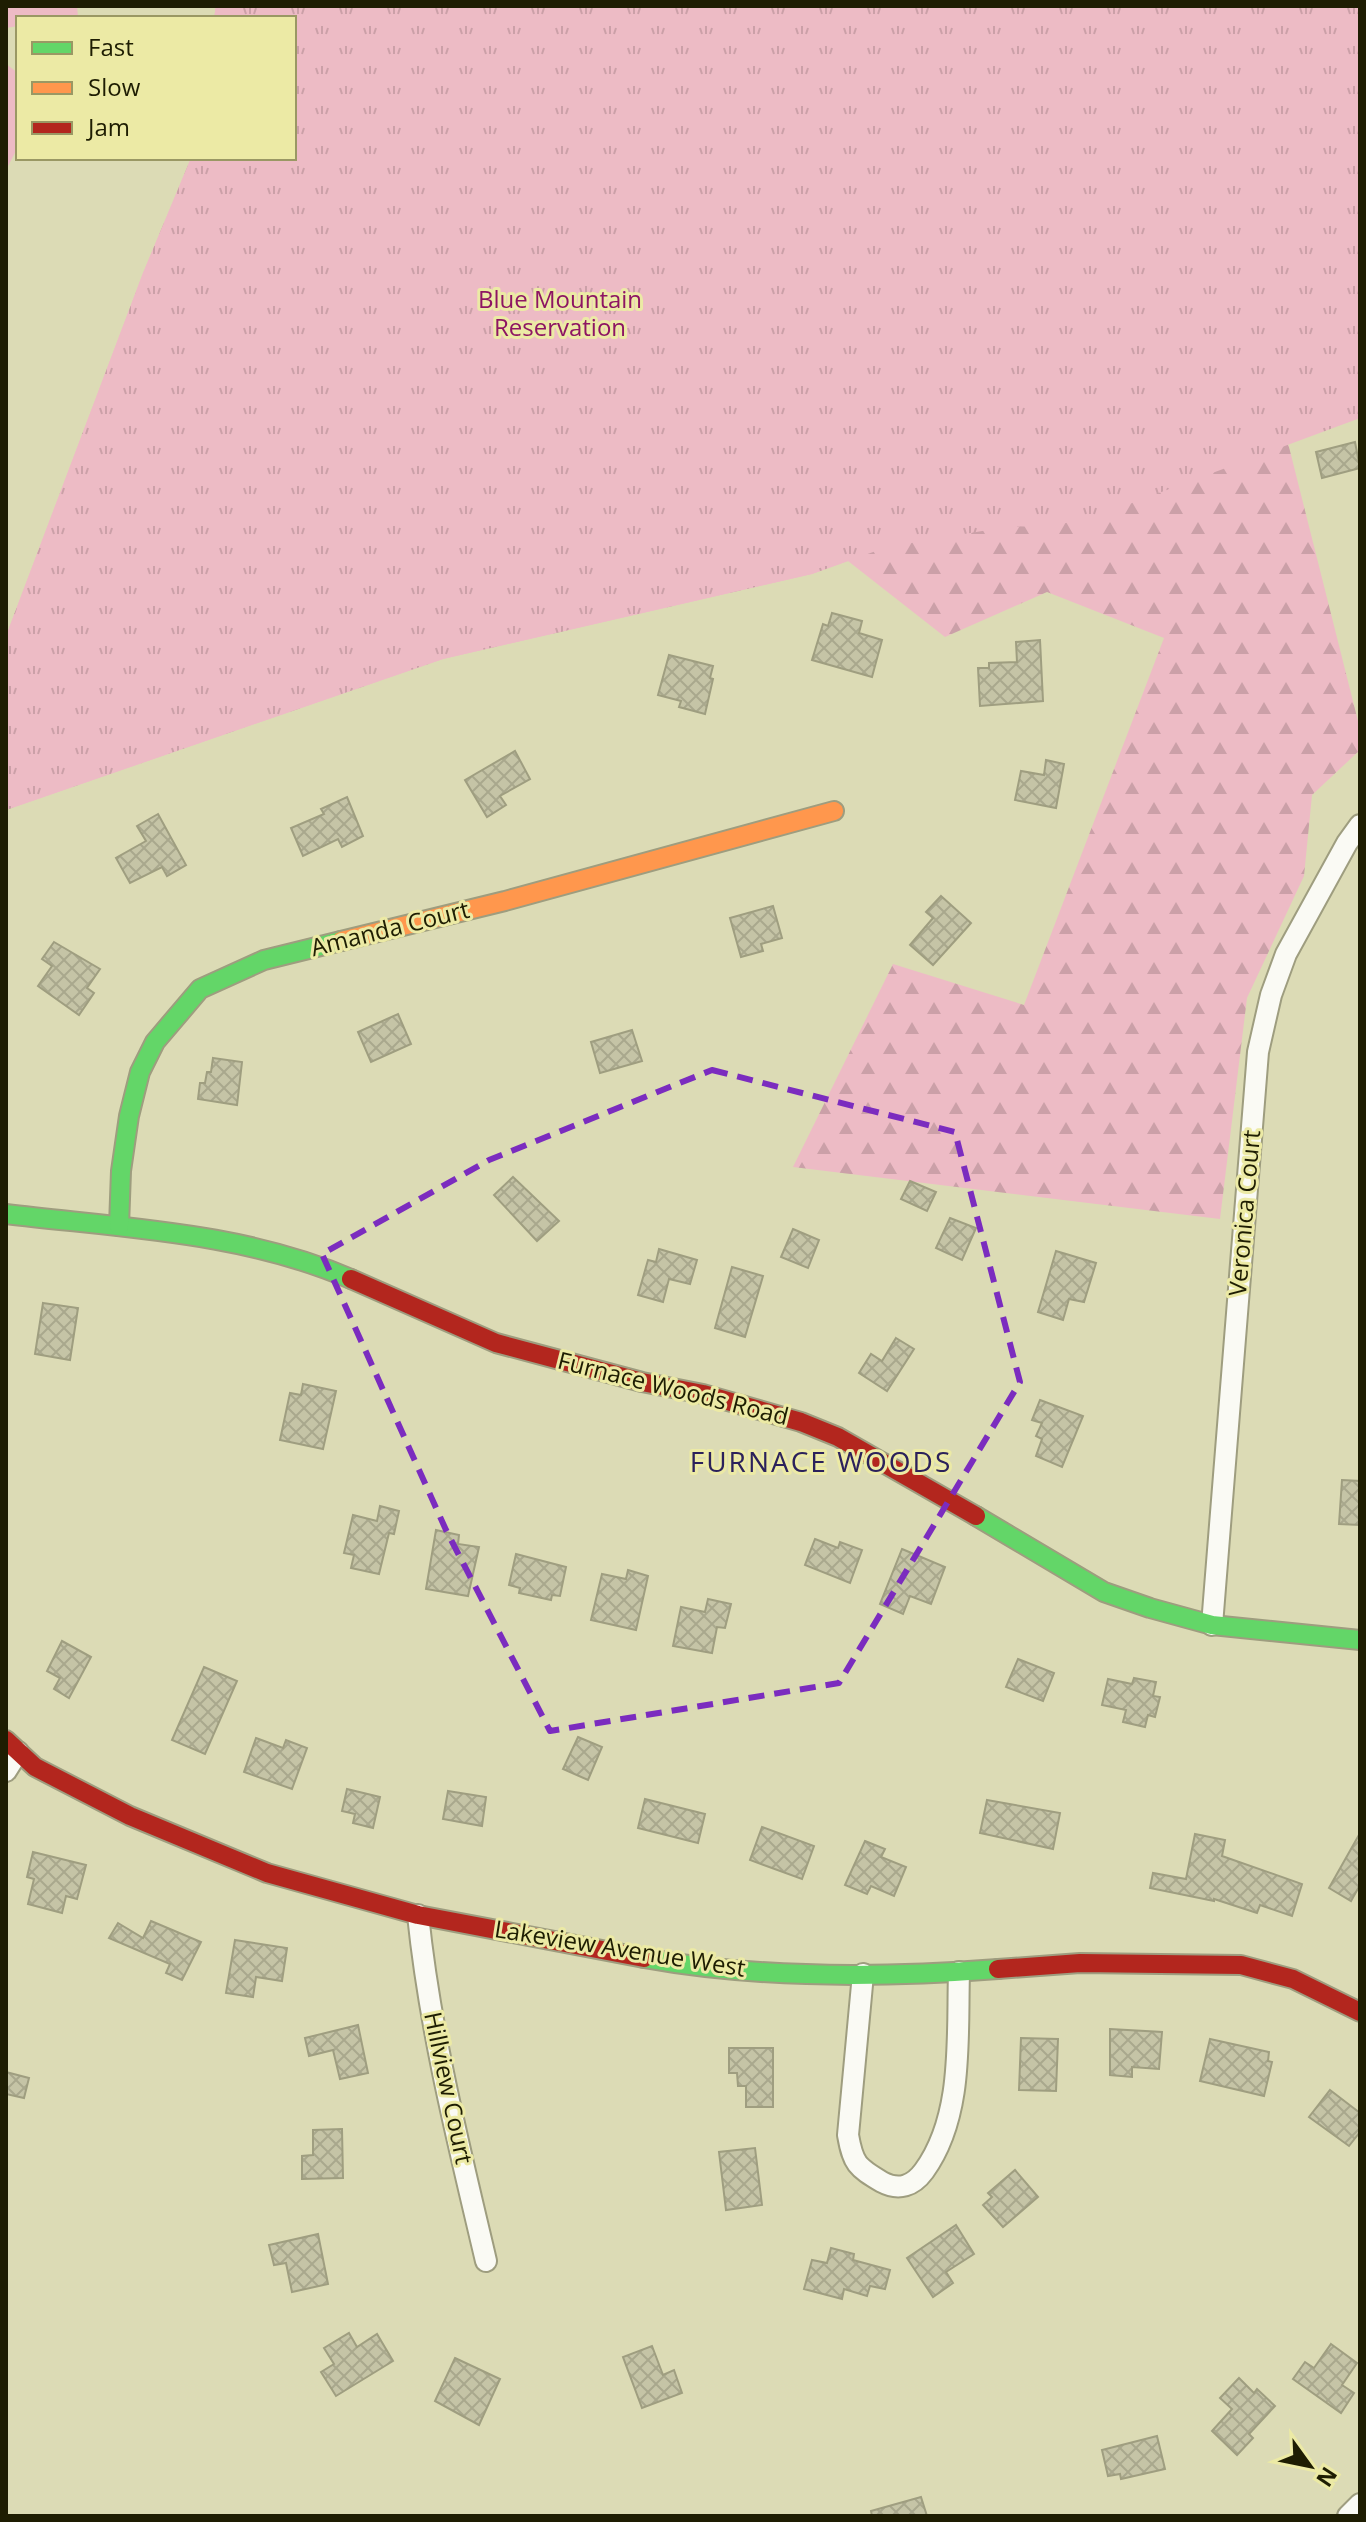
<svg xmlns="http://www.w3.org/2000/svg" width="1366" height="2522" viewBox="0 0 1366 2522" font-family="'Open Sans',sans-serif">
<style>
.forest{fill:url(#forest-firs)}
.park{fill:url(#park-tufts)}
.garden{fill:#edbbc5}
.building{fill:url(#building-cross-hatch);stroke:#9f9e80;stroke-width:2}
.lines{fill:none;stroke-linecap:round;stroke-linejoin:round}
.street-casing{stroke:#9e9d7f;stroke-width:24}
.fast-casing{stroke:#9e9d7f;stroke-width:22}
.slow-casing{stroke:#9e9d7f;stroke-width:22}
.jam-casing{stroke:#9e9d7f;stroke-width:22}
.street{stroke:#fafaf4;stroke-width:20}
.fast{stroke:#63d668;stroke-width:18}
.slow{stroke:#ff974d;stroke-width:18}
.jam{stroke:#b3261e;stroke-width:18}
.marked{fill:none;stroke:#7b2cbf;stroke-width:6;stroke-dasharray:16 10;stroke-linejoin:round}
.labels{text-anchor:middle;stroke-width:6;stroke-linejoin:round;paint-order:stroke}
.park-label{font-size:24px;fill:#8d1563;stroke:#eceaa5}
.street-label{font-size:24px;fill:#1e1d02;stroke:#eceaa5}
.quarter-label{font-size:28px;letter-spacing:2px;fill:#2b215b;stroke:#eceaa5}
</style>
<defs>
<pattern id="forest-firs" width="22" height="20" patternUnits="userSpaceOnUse" patternTransform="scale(2)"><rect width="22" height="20" fill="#edbbc5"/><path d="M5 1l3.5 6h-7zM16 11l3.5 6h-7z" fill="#cba0a8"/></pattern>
<pattern id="park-tufts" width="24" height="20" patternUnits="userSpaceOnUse" patternTransform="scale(2)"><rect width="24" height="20" fill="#edbbc5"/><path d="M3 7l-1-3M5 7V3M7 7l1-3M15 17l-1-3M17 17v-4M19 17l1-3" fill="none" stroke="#cba0a8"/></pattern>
<pattern id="building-cross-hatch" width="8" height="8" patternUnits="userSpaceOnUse" patternTransform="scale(2)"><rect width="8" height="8" fill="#c5c4a6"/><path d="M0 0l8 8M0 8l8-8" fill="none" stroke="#a9a88d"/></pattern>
</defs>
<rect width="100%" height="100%" fill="#dcdbb5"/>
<path class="forest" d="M216,6H1360V418L1288,443L1360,729V750L1312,795L1304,876L1247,998L1220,1219L793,1167L893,964L1024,1005L1164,638L1047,592L945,637L848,561L812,574L443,659L6,810V636L143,273L191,158H294V18H214Z"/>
<path class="park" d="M216,6H1360V418L1089,519L1042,527L1012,526L887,547L812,574L443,659L6,810V636L143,273L191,158H294V18H214Z"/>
<g class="garden">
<path d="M6,6H77L78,17L18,18V26L6,28Z"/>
<path d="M6,64L18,73V147L6,170Z"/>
</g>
<g class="building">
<path d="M1355,442L1360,468L1322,478L1316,452Z"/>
<path d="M832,613L862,621L859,633L882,640L872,677L812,660L823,624L828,626Z"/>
<path d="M1040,640L1043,701L980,706L978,668H989V663L1017,662L1016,642Z"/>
<path d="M669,655L713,666L710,678L713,679L705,714L679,707L681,701L658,695Z"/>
<path d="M515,751L530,779L500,796L506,805L487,817L465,780Z"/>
<path d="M1046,760L1064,764L1056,808L1015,800L1021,771L1044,775Z"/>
<path d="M347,797L363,836L342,847L338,839L303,856L291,828L324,814L321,809Z"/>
<path d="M158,814L186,865L167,876L162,867L130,883L116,858L146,841L137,826Z"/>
<path d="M941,896L971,923L933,965L910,945L933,918L926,912Z"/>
<path d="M773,906L782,938L761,944L763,951L741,957L730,918Z"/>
<path d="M54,942L100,969L87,988L94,993L79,1015L38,986L52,966L42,959Z"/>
<path d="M398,1014L411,1044L371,1062L358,1032Z"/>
<path d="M632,1030L642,1061L600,1073L591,1042Z"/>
<path d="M213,1058L242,1062L237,1105L198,1099L200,1083H205L207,1072H211Z"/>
<path d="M513,1177L559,1221L537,1241L494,1195Z"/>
<path d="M910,1181L936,1192L927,1211L901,1199Z"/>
<path d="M950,1218L976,1228L962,1260L936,1248Z"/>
<path d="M793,1229L819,1240L808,1268L781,1257Z"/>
<path d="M659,1249L697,1260L690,1284L669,1279L663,1302L638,1295L648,1260L656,1262Z"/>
<path d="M1056,1251L1096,1263L1084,1302L1069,1299L1063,1320L1038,1312Z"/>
<path d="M732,1267L763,1276L745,1337L715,1328Z"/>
<path d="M43,1303L78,1308L70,1360L35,1354Z"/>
<path d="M896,1338L914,1349L887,1391L859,1373L871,1354L882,1361Z"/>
<path d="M303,1384L336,1391L323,1449L280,1440L290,1393L301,1395Z"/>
<path d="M1040,1400L1083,1416L1062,1467L1036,1456L1042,1439L1036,1436L1042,1423L1032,1420Z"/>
<path d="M1342,1480L1360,1481V1525L1339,1524Z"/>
<path d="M380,1506L399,1511L394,1534L389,1533L379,1574L351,1568L354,1555L344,1553L353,1515L377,1521Z"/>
<path d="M436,1530L459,1535L458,1544L479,1547L468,1596L426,1589Z"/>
<path d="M815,1539L838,1548L840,1542L862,1550L850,1583L805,1565Z"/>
<path d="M902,1549L945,1567L931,1604L910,1596L903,1614L880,1604Z"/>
<path d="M516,1554L566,1567L560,1596L552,1595L551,1600L519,1593L520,1588L509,1585Z"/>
<path d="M628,1570L648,1576L636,1630L591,1620L602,1574L626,1579Z"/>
<path d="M708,1599L731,1604L725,1628L717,1627L712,1653L673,1646L681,1607L705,1612Z"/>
<path d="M62,1641L91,1657L69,1698L54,1689L60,1678L47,1671Z"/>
<path d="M1018,1659L1054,1673L1043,1701L1006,1687Z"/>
<path d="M204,1667L237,1681L205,1754L172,1740Z"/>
<path d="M1134,1678L1156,1682L1153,1696L1160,1697L1155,1717L1148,1715L1145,1727L1123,1722L1126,1710L1102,1705L1108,1679L1132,1684Z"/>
<path d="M578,1737L602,1747L588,1780L563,1769Z"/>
<path d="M256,1738L283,1748L286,1740L307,1748L292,1789L244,1772Z"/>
<path d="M347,1789L380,1797L373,1828L353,1823L355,1814L342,1811Z"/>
<path d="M448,1791L486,1797L482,1826L443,1819Z"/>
<path d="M645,1799L705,1814L698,1843L638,1828Z"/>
<path d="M987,1800L1060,1813L1053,1849L980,1833Z"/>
<path d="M762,1827L814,1846L802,1879L750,1860Z"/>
<path d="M1360,1833V1885L1351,1901L1329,1888Z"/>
<path d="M1195,1834L1225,1840L1222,1856L1302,1884L1292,1916L1260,1905L1257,1913L1214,1899V1901L1150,1888L1153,1873L1186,1879Z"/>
<path d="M865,1841L885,1849L881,1857L906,1867L894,1896L871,1886L867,1894L845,1885Z"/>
<path d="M33,1852L86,1865L77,1899L66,1896L62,1913L28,1904L34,1879L27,1877Z"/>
<path d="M151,1921L201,1942L182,1980L166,1973L170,1964L109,1938L118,1923L143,1938Z"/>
<path d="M235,1940L287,1948L282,1981L256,1977L253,1997L226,1993Z"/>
<path d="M358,2025L368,2073L340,2079L333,2050L309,2056L305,2038Z"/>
<path d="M1110,2029L1162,2032L1159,2069L1132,2067V2077L1110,2075Z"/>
<path d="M1021,2038L1058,2039L1056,2091L1019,2090Z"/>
<path d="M1210,2039L1269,2052L1268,2061L1272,2062L1264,2096L1200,2081Z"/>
<path d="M729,2048H773V2107H746V2086H738L737,2073H729Z"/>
<path d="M6,2072L29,2078L24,2098L6,2094Z"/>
<path d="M1330,2090L1360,2113V2132L1349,2146L1309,2117Z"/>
<path d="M342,2129L343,2178L302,2179V2156L313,2155V2130Z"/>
<path d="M755,2148L762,2205L726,2210L719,2152Z"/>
<path d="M1015,2170L1038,2197L1003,2227L983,2205L992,2197L988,2193Z"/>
<path d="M956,2225L974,2254L946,2272L953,2283L933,2297L907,2258Z"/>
<path d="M318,2234L328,2284L292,2292L286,2263L274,2265L269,2245Z"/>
<path d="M831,2248L854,2254L853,2260L890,2270L885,2289L870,2286L867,2296L844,2289L842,2299L804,2289L812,2260L827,2263Z"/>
<path d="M349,2333L357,2347L377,2334L393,2361L336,2396L321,2372L334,2364L324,2348Z"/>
<path d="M1331,2344L1357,2363L1342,2385L1354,2393L1341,2413L1293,2379L1305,2362L1314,2368Z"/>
<path d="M652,2346L663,2375L674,2370L682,2393L642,2408L623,2357Z"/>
<path d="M455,2358L500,2379L479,2425L435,2401Z"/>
<path d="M1239,2378L1254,2393L1257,2389L1275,2406L1249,2434L1253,2438L1237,2455L1212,2431L1232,2409L1220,2398Z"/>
<path d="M1157,2436L1165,2469L1121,2479L1120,2474L1108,2476L1102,2450Z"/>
<path d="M921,2497L927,2516H872L871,2511Z"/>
</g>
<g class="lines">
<g class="street-casing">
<g id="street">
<path d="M1212,1625L1258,1052L1271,995L1286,954L1347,843L1360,825"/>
<path d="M6,1771L18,1752"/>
<path d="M418,1915C430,2032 459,2146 486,2261"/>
<path d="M863,1974L848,2135C853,2164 857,2167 882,2182C899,2191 913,2186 924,2171C964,2116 957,2037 959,1972"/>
<path d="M1348,2516L1360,2504"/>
</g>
</g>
<g class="fast-casing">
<g id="fast">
<path d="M6,1214C121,1228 243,1232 351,1279"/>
<path d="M119,1226L121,1171L129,1116L140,1072L155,1042L200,989L264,960L341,941"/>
<path d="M976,1516L1104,1592L1150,1608L1212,1625L1360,1640"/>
<path d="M644,1958C759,1979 881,1978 998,1969"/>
</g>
</g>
<g class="slow-casing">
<path id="slow" d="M341,941L505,901L834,811"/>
</g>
<g class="jam-casing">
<g id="jam">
<path d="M351,1279L496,1343L642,1382L703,1394L801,1422L838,1437L976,1516"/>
<path d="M6,1740L35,1767L130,1816L267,1873L418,1915L644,1958"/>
<path d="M998,1969L1080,1963L1241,1965L1293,1979L1360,2012"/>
</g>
</g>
<use href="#street" class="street"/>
<use href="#fast" class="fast"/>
<use href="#slow" class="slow"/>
<use href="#jam" class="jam"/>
</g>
<path class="marked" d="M712,1070L955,1132L1020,1382L839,1683L550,1731L446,1530L322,1254L489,1160Z"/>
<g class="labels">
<g class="park-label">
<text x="560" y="308">Blue Mountain<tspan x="560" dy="28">Reservation</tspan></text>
</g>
<g class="street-label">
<text transform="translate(390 929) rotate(-14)" y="8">Amanda Court</text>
<text transform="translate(1245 1213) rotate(-85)" y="8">Veronica Court</text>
<text transform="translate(673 1389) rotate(14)" y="8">Furnace Woods Road</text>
<text transform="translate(620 1949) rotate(9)" y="8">Lakeview Avenue West</text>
<text transform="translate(448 2088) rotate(78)" y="8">Hillview Court</text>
</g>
<g class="quarter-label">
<text x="821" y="1472">FURNACE WOODS</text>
</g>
</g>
<rect width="1366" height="2522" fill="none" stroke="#1e1d02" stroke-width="16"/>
<rect x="16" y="16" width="280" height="144" fill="#eceaa5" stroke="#9a9864" stroke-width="2"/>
<rect x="32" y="42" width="40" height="12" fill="#63d668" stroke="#9a9864" stroke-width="2"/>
<text x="88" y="56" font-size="24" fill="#1e1d02">Fast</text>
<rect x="32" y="82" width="40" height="12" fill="#ff974d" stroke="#9a9864" stroke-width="2"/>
<text x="88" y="96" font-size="24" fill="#1e1d02">Slow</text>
<rect x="32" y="122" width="40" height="12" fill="#b3261e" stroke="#9a9864" stroke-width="2"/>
<text x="88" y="136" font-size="24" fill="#1e1d02">Jam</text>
<g transform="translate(1310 2466) rotate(123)" stroke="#eceaa5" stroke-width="6" paint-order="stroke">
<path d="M0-6L14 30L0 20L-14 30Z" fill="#1e1d02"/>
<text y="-12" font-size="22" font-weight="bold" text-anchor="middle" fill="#1e1d02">N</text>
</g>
</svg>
